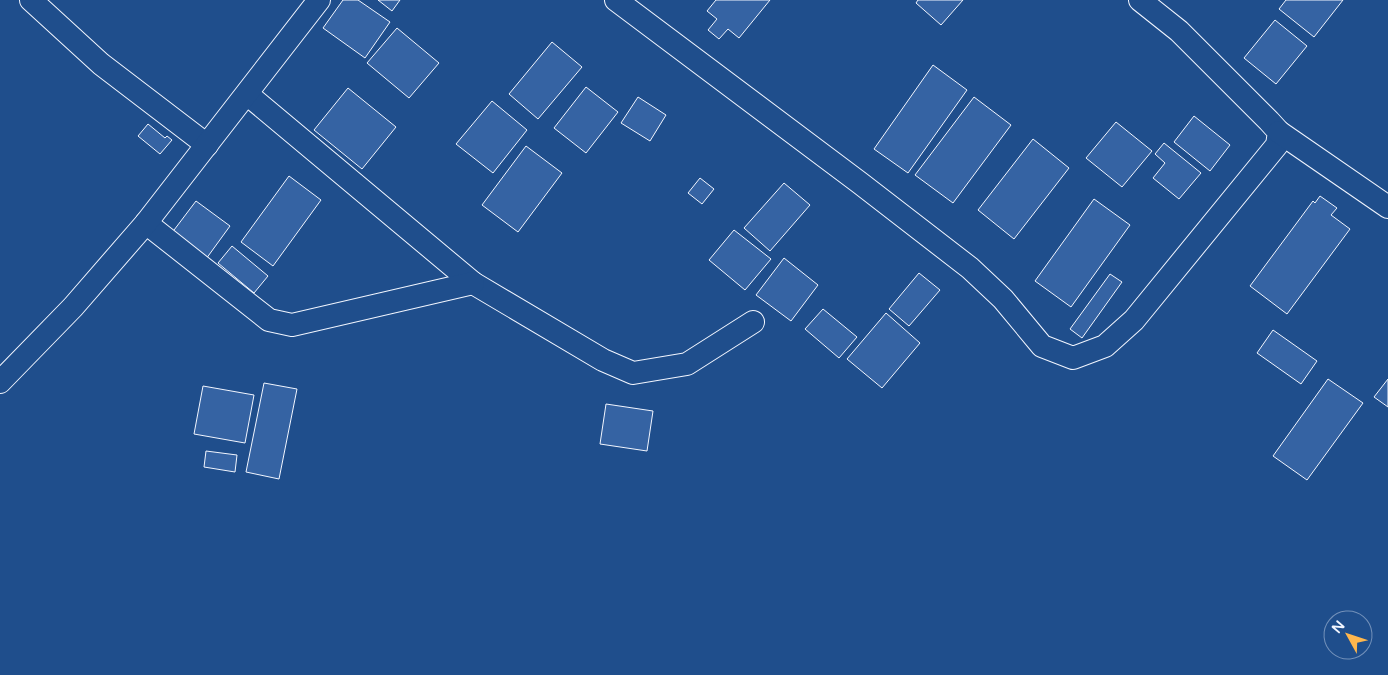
<svg xmlns="http://www.w3.org/2000/svg" width="1388" height="675" viewBox="0 0 1388 675" font-family="'Varela Round',sans-serif">
<style>
.building{fill:#3563a3;stroke:#f2f6ff}
.lines{fill:none;stroke-linecap:round;stroke-linejoin:round}
.street-casing{stroke:#f2f6ff;stroke-width:24}
.street{stroke:#1f4e8c;stroke-width:22}
</style>
<rect width="100%" height="100%" fill="#1f4e8c"/>
<g class="building">
<path d="M343,0H358L390,22L365,58L323,28Z"/>
<path d="M378,0H400L392,11Z"/>
<path d="M716,0H770L739,38L728,29L719,39L708,30L717,19L707,11Z"/>
<path d="M918,0H963L941,25L916,3Z"/>
<path d="M1286,0H1343L1314,37L1279,9Z"/>
<path d="M1275,20L1307,46L1276,84L1244,58Z"/>
<path d="M397,28L439,63L409,98L367,63Z"/>
<path d="M552,42L582,67L538,119L509,94Z"/>
<path d="M933,65L967,90L908,173L874,149Z"/>
<path d="M586,87L618,112L586,153L554,128Z"/>
<path d="M348,88L396,127L362,169L314,130Z"/>
<path d="M638,97L666,115L650,141L621,123Z"/>
<path d="M974,97L1011,125L953,203L915,175Z"/>
<path d="M492,101L527,130L493,173L456,144Z"/>
<path d="M1194,116L1230,145L1210,171L1174,142Z"/>
<path d="M1116,122L1152,151L1122,187L1086,158Z"/>
<path d="M148,124L165,138L167,136L172,140L160,154L138,136Z"/>
<path d="M1033,139L1069,168L1014,239L978,210Z"/>
<path d="M1164,143L1201,173L1179,199L1153,178L1165,163L1155,154Z"/>
<path d="M526,146L562,173L518,232L482,205Z"/>
<path d="M289,176L321,200L273,266L241,242Z"/>
<path d="M700,178L714,189L702,204L688,193Z"/>
<path d="M784,183L810,205L770,251L744,228Z"/>
<path d="M1320,196L1337,208L1331,215L1350,229L1287,314L1250,286L1313,201L1315,203Z"/>
<path d="M1094,199L1130,225L1071,307L1035,281Z"/>
<path d="M196,201L230,226L206,259L171,234Z"/>
<path d="M734,230L771,259L745,290L709,260Z"/>
<path d="M232,246L268,276L254,293L218,263Z"/>
<path d="M784,258L818,285L791,321L756,295Z"/>
<path d="M919,273L940,290L909,326L889,309Z"/>
<path d="M1110,274L1122,282L1082,338L1070,329Z"/>
<path d="M823,309L857,337L839,358L805,329Z"/>
<path d="M886,313L920,343L882,388L847,359Z"/>
<path d="M1273,330L1317,361L1301,384L1257,353Z"/>
<path d="M1328,379L1363,403L1307,480L1273,456Z"/>
<path d="M1388,379V407L1374,397Z"/>
<path d="M264,383L297,389L279,479L246,472Z"/>
<path d="M203,386L254,395L245,443L194,434Z"/>
<path d="M606,404L653,411L647,451L600,444Z"/>
<path d="M206,451L237,455L235,472L204,467Z"/>
</g>
<g class="lines">
<g class="street-casing">
<g id="street">
<path d="M31,0L101,64L207,145"/>
<path d="M616,0L860,183L970,268L1003,299L1042,346L1073,358L1105,346L1134,320L1277,145L1279,132L1269,121L1179,31L1140,0"/>
<path d="M247,94L473,283L603,360L633,373L687,364L753,322"/>
<path d="M1279,132L1388,207"/>
<path d="M146,223L269,320L292,325L473,283"/>
<path d="M0,382L73,307L146,223L319,0"/>
</g>
</g>
<use href="#street" class="street"/>
</g>
<g transform="translate(1348 635) rotate(310)"><circle r="24" fill="#1f4e8c" stroke="#7391ba"/>
<path d="M0-4L9 19L0 12L-9 19Z" fill="#ffb74d"/>
<text y="-8" font-size="14" font-weight="bold" text-anchor="middle" fill="#f2f6ff">N</text>
</g>
</svg>
